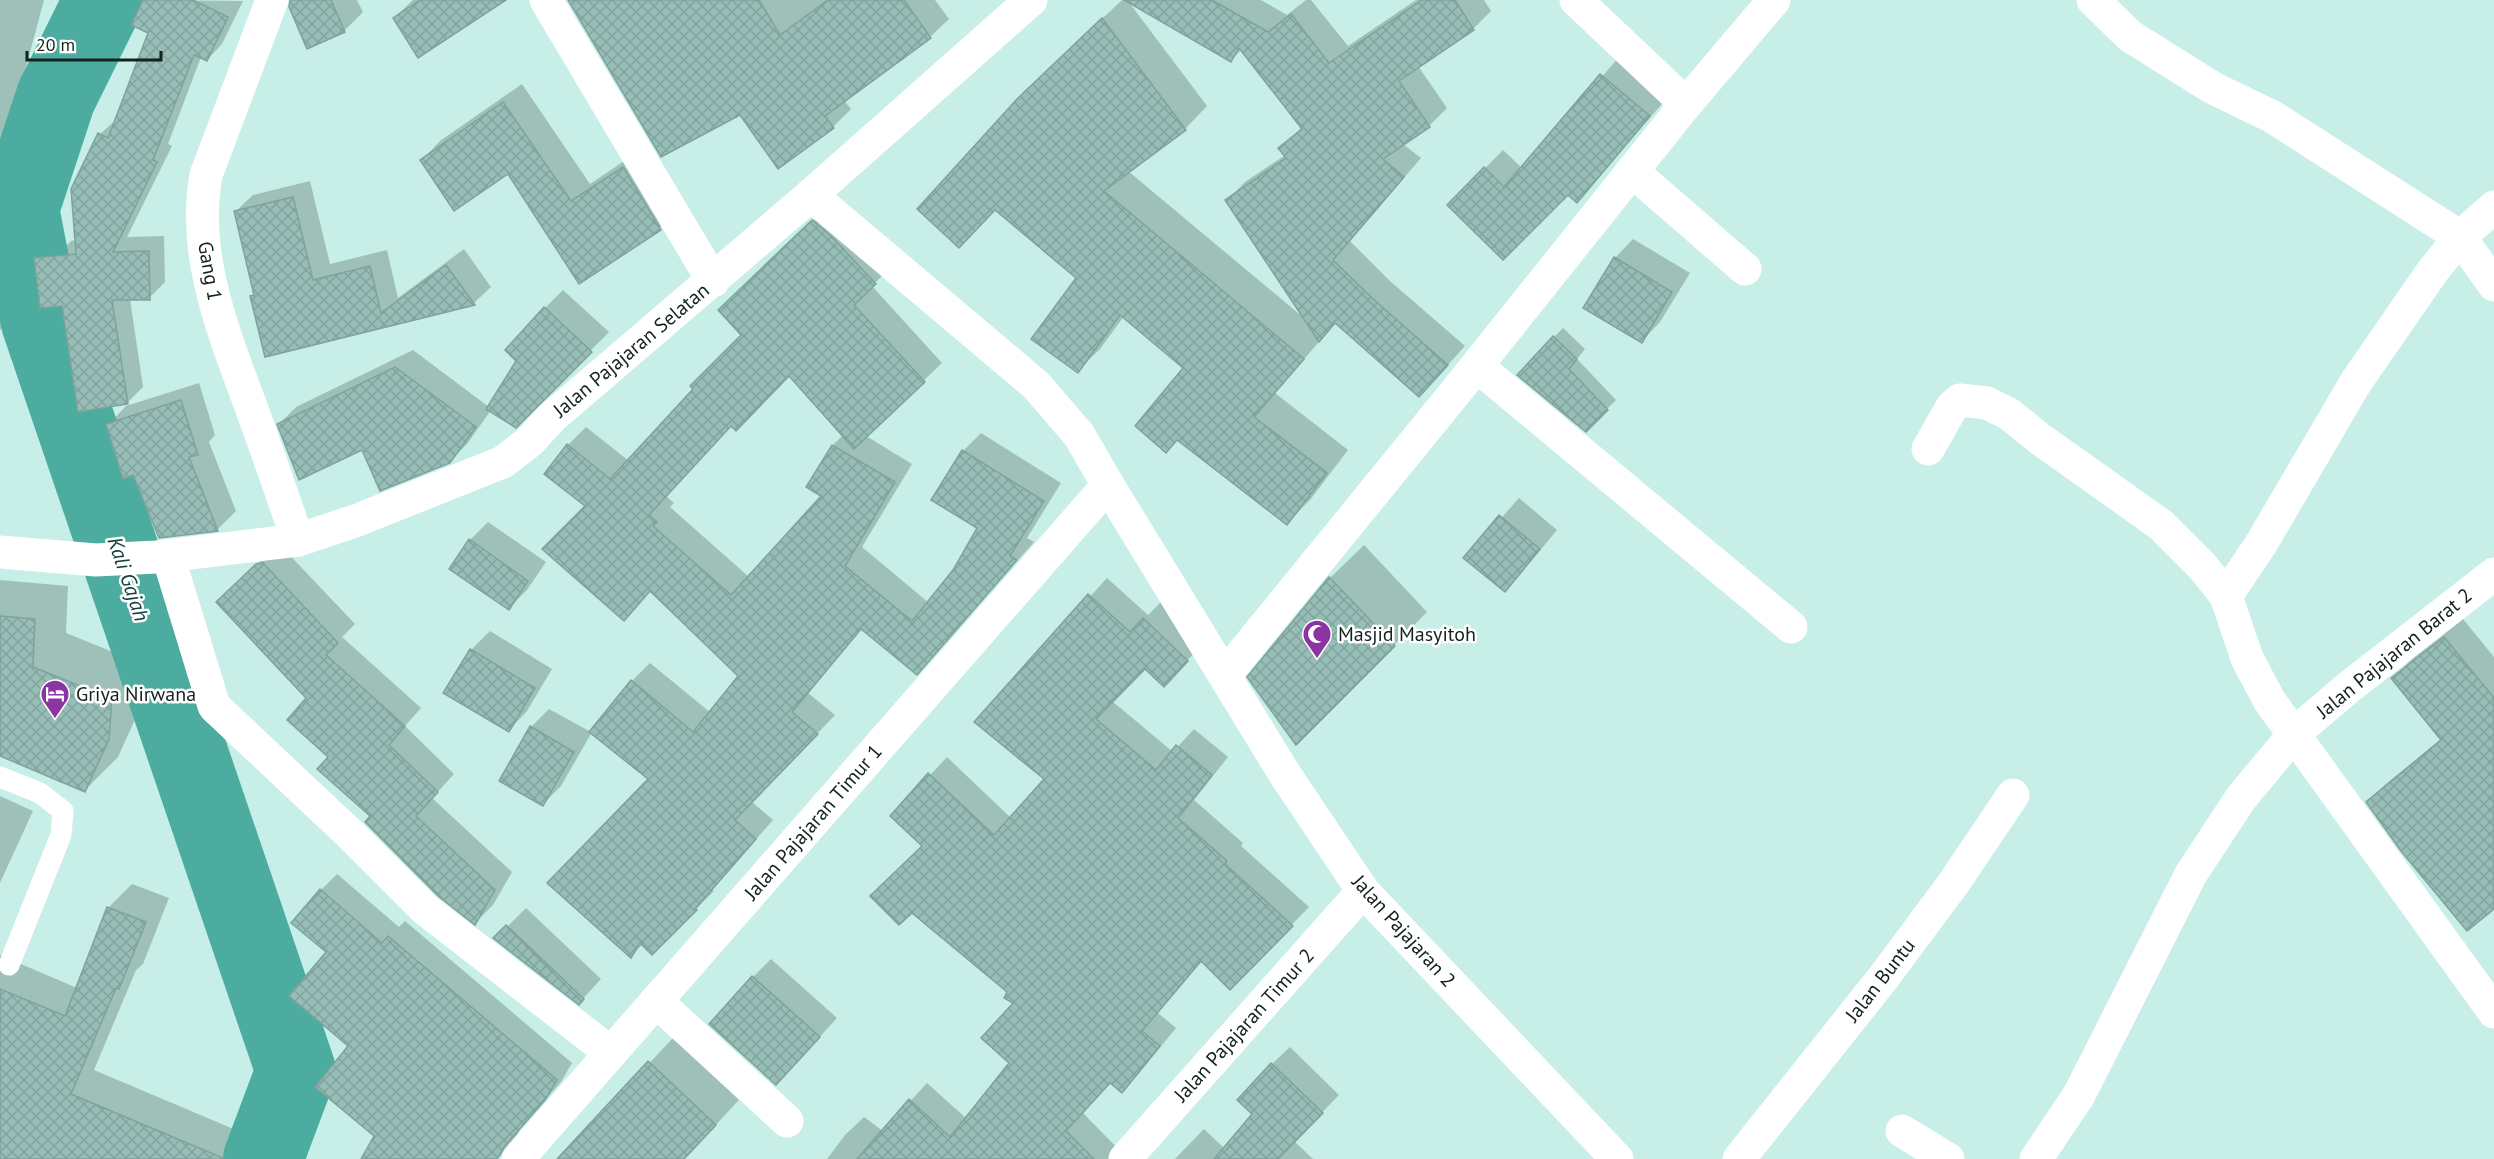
<svg xmlns="http://www.w3.org/2000/svg" width="2494" height="1159" viewBox="0 0 2494 1159" font-family="'PT Sans',sans-serif">
<style>
.shadow{fill:#0003;fill-rule:evenodd}
.lines{fill:none;stroke-linecap:round;stroke-linejoin:round}
.river{stroke:#4caca0;stroke-width:80}
.building{fill:url(#building-cross-hatch);stroke:#7ea39d;stroke-width:1.5}
.lane{stroke:#fff;stroke-width:21}
.street{stroke:#fff;stroke-width:33}
.labels{text-anchor:middle;stroke-width:5;stroke-linejoin:round;paint-order:stroke}
.street-label{font-size:20px;fill:#13221f;stroke:#fff}
.poi-label{font-size:20px;fill:#13221f;stroke:#fff;text-anchor:start}
.water-label{font-size:21px;font-style:italic;fill:#16413c;stroke:#fff}
</style>
<defs>
<pattern id="building-cross-hatch" width="8" height="8" patternUnits="userSpaceOnUse" patternTransform="scale(1.5)"><rect width="8" height="8" fill="#97bdb7"/><path d="M0 0l8 8M0 8l8-8" fill="none" stroke="#81a29d"/></pattern>
</defs>
<rect width="100%" height="100%" fill="#c7efe8"/>
<g class="shadow">
<path d="M0,0H44L0,164Z"/>
<path d="M145,0L243,1L222,44L207,60L201,57L168,144L172,146L127,237L164,236L165,282L149,298L130,299L143,387L127,403L56,256L71,241L76,240L100,134L117,119L150,33Z"/>
<path d="M291,0H357L363,12L344,31Z"/>
<path d="M413,0H502L394,18Z"/>
<path d="M570,0H935L949,19L930,37L844,100L851,109L833,127L740,113Z"/>
<path d="M1122,0H1261L1287,15L1306,0H1311L1348,46L1416,0H1484L1491,11L1473,29L1418,66L1447,108L1429,126L1403,144L1421,158L1350,241L1390,281L1465,346L1437,377L1336,322L1275,393L1348,450L1310,500L1287,523L1185,368L1124,316L1100,349L1077,371L1078,278L1041,76ZM1128,1L1231,60L1242,49L1302,127L1280,148L1285,155L1245,182L1227,200L1304,318L1128,171L1185,129L1207,106Z"/>
<path d="M1620,56L1668,97L1577,201L1568,193L1449,205L1503,150L1522,168Z"/>
<path d="M522,84L590,184L642,149L678,210L660,228L579,282L508,172L422,160L440,141Z"/>
<path d="M310,181L330,264L387,250L398,298L464,249L491,287L474,303L266,355L252,296L255,293L235,212L253,195Z"/>
<path d="M831,203L893,265L872,286L942,363L866,436L912,464L862,547L929,603L955,571L979,527L963,451L981,433L1061,483L1027,538L1034,542L917,673L862,628L808,693L835,715L752,802L773,820L712,890L714,891L652,953L643,944L631,956L650,779L592,732L561,786L543,804L531,727L549,709L591,732L632,681L650,663L711,713L740,676L651,590L624,619L588,505L546,474L568,445L586,427L629,461L743,335L738,292ZM790,374L843,435L833,445L808,487L823,495L749,577L670,507L674,503L666,496L732,425Z"/>
<path d="M0,210L30,300L0,330Z"/>
<path d="M1633,239L1690,273L1660,322L1642,341L1585,308L1615,258Z"/>
<path d="M563,290L609,332L516,426L491,410L467,444L449,462L363,448L279,424L296,407L413,350L489,407L518,361L545,308Z"/>
<path d="M1563,328L1585,349L1577,359L1616,400L1586,430L1554,337Z"/>
<path d="M199,383L215,435L209,442L236,511L218,529L160,536L134,473L108,425L126,406Z"/>
<path d="M1519,498L1557,530L1523,571L1505,590L1466,558Z"/>
<path d="M488,522L546,562L527,590L508,609L470,540Z"/>
<path d="M1364,545L1427,612L1296,743L1249,677L1330,578Z"/>
<path d="M281,546L355,624L342,637L421,708L405,726L454,774L432,798L512,872L493,905L475,923L373,816L330,757L308,698L235,585L275,547Z"/>
<path d="M1107,578L1148,615L1161,602L1204,643L1181,667H1145L1112,701L1173,752L1194,729L1228,757L1194,800L1243,843L1241,846L1309,907L1230,988L1202,961L1158,1013L1176,1028L1139,1073L1122,1091L1111,1081L1083,1113L1128,1159H827L845,1135L864,1117L883,1131L927,1083L967,1119L1011,1063L1015,1003L924,846L892,816L947,757L1011,818L1047,779L976,722Z"/>
<path d="M0,580L68,586L66,633L145,665L142,704L118,757L84,791L0,755Z"/>
<path d="M2463,619L2494,657V907L2368,802L2386,784L2442,738L2393,678L2411,660Z"/>
<path d="M490,631L552,669L527,711L509,730L471,650Z"/>
<path d="M0,796L33,811L0,883Z"/>
<path d="M337,874L399,927L405,921L572,1063L561,1082L520,1129L516,1138L498,1159H363L376,1136L351,1046L328,952L321,890Z"/>
<path d="M132,884L169,898L143,964L136,970L94,1070L236,1130L224,1159H0V955L77,988L108,908Z"/>
<path d="M526,908L601,979L579,1003L496,938Z"/>
<path d="M771,959L837,1018L794,1065L753,977Z"/>
<path d="M673,1038L739,1100L684,1159H559Z"/>
<path d="M1290,1047L1339,1095L1294,1141L1313,1159H1175L1204,1129L1225,1149L1254,1114L1272,1064Z"/>
</g>
<g class="lines">
<path class="river" d="M104,0L56,97L19,209L41,322L296,1071L263,1159"/>
</g>
<g class="building">
<path d="M143,0H193L228,17L207,61L194,55L153,160L157,162L113,252L149,251L150,300H112L128,404L78,412L62,306L40,308L34,258L76,254L71,189L98,133L108,138L148,33L131,25Z"/>
<path d="M290,0H331L345,32L307,49L289,7Z"/>
<path d="M420,0H506L418,58L393,18Z"/>
<path d="M568,0H759L780,35L828,0H904L931,38L825,116L834,128L778,169L740,115L661,157Z"/>
<path d="M1124,0H1212L1268,32L1291,14L1329,63L1422,0H1455L1474,30L1399,81L1430,127L1383,159L1404,177L1333,260L1372,298L1448,365L1419,397L1335,323L1319,342L1225,200L1286,158L1278,148L1302,129L1239,48L1231,62Z"/>
<path d="M1102,18L1186,130L1104,191L1304,359L1254,417L1327,473L1287,525L1177,440L1166,453L1135,426L1183,368L1120,315L1078,373L1031,339L1076,278L995,210L959,248L917,209L1017,99Z"/>
<path d="M1600,74L1650,116L1577,203L1568,195L1503,260L1447,205L1484,167L1504,187Z"/>
<path d="M503,102L571,201L623,167L661,230L579,284L508,174L454,211L420,160Z"/>
<path d="M293,197L313,280L370,266L381,313L446,265L475,305L265,357L250,296L254,295L234,211Z"/>
<path d="M812,220L831,236L876,284L854,305L925,382L854,449L789,376L736,431L731,426L649,515L657,522L653,526L731,595L821,496L806,487L832,445L895,482L845,566L912,621L953,570L977,528L931,500L962,450L1044,501L1010,556L1017,560L917,675L861,629L792,712L818,734L735,820L756,839L695,909L697,910L652,955L640,943L631,958L547,883L648,779L589,732L631,680L693,732L738,676L650,591L624,621L542,549L585,506L544,474L567,444L610,479L693,389L690,386L741,335L718,310Z"/>
<path d="M1614,257L1672,292L1642,343L1583,308Z"/>
<path d="M544,307L592,352L516,428L486,409L516,361L505,350Z"/>
<path d="M1553,336L1577,359L1569,369L1608,410L1586,432L1517,375Z"/>
<path d="M395,367L476,427L450,463L380,491L362,450L299,480L277,424Z"/>
<path d="M181,400L198,455L189,457L218,531L159,538L133,475L123,479L106,424Z"/>
<path d="M1499,515L1540,549L1505,592L1463,558Z"/>
<path d="M469,539L528,581L509,610L449,569Z"/>
<path d="M263,563L338,643L326,655L405,726L389,745L438,792L416,816L495,890L475,925L438,896L365,822L370,816L317,769L328,757L287,720L306,698L216,602L256,564Z"/>
<path d="M1329,577L1395,646L1296,745L1247,677Z"/>
<path d="M1088,594L1130,632L1143,618L1188,661L1164,687L1145,669L1096,719L1156,770L1176,745L1212,775L1178,818L1227,861L1225,864L1293,926L1230,990L1201,961L1142,1031L1160,1046L1122,1093L1110,1083L1066,1131L1094,1159H857L909,1099L950,1137L1009,1063L981,1038L1013,1003L1004,998L1007,992L912,913L899,925L870,896L922,846L890,816L928,773L994,835L1044,779L974,722Z"/>
<path d="M0,616L35,619L33,667L112,699L109,739L85,792L0,756Z"/>
<path d="M2444,637L2494,698V909L2467,931L2401,851L2366,802L2441,740L2391,678Z"/>
<path d="M470,649L535,688L509,732L443,693Z"/>
<path d="M530,726L574,752L543,806L499,781Z"/>
<path d="M320,889L382,943L388,936L557,1080L545,1100L504,1147L497,1159H361L374,1136L315,1087L348,1046L289,996L326,952L291,923Z"/>
<path d="M107,907L146,922L119,989L116,988L71,1094L225,1159H0V989L65,1016Z"/>
<path d="M506,925L584,999L579,1005L493,938Z"/>
<path d="M752,976L820,1037L776,1085L709,1024Z"/>
<path d="M648,1061L716,1125L684,1159H557Z"/>
<path d="M1271,1063L1323,1113L1278,1159H1214L1252,1114L1237,1100Z"/>
</g>
<g class="lines">
<path class="lane" d="M0,777L40,793L63,811L61,835L9,965"/>
<g class="street">
<path d="M272,0L206,175C191,258 226,338 254,415C269,456 283,498 298,540"/>
<path d="M546,0L713,281"/>
<path d="M1576,0L1686,104"/>
<path d="M2093,0L2130,36L2213,88L2273,117L2460,237L2432,272L2356,382L2261,544L2226,596"/>
<path d="M1632,171L1745,269"/>
<path d="M811,195L1036,385L1079,435L1108,485L1284,773L1363,891L1617,1159"/>
<path d="M2494,207L2460,237L2494,285"/>
<path d="M1477,366L1791,627"/>
<path d="M1928,449L1952,407L1960,400L1987,403L2009,414L2040,439L2161,525L2203,567L2226,596L2247,658L2269,700L2494,1012"/>
<path d="M0,552L96,560L157,557L298,540L355,521L503,462L529,442L551,418L811,195L1031,0"/>
<path d="M168,556L214,706L218,710L350,834L426,910L611,1053"/>
<path d="M1225,675L1458,389L1686,104L1774,0"/>
<path d="M656,1001L787,1121"/>
<path d="M1902,1131L1948,1159"/>
<path d="M518,1159L1108,485"/>
<path d="M1125,1159L1363,891"/>
<path d="M1739,1159L1883,978L1953,884L2013,795"/>
<path d="M2036,1159L2079,1095L2191,874L2241,798L2295,733L2349,687L2494,574"/>
</g>
</g>
<defs>
<g id="mosque-pin" transform="scale(1.5)"><path d="M0 17L-7.5 6A9.5 9.5 0 1 1 7.5 6Z" fill="#8b35a2" stroke="#fff"/><path d="M3.5-4.9A6 6 0 1 0 3.5 4.9A5 5 0 1 1 3.5-4.9Z" fill="#fff"/></g>
<g id="hotel-pin" transform="scale(1.5)"><path d="M0 17L-7.5 6A9.5 9.5 0 1 1 7.5 6Z" fill="#8b35a2" stroke="#fff"/><path d="M-6-4.5h1.5V1H6V5H4.5V3h-9V5H-6ZM-4 0a1.8 1.8 0 1 1 3.6 0ZM.5 0V-2.5h3Q6-2.5 6 0Z" fill="#fff"/></g>
</defs>
<g fill-rule="evenodd">
<use href="#mosque-pin" x="1317" y="634"/>
<use href="#hotel-pin" x="55" y="694"/>
</g>
<g class="labels">
<g class="street-label">
<text transform="translate(210 271) rotate(80)" y="7">Gang 1</text>
<text transform="translate(631 350) rotate(-40)" y="7">Jalan Pajajaran Selatan</text>
<text transform="translate(2394 653) rotate(-39)" y="7">Jalan Pajajaran Barat 2</text>
<text transform="translate(813 822) rotate(-49)" y="7">Jalan Pajajaran Timur 1</text>
<text transform="translate(1404 931) rotate(48)" y="7">Jalan Pajajaran 2</text>
<text transform="translate(1880 980) rotate(-52)" y="7">Jalan Buntu</text>
<text transform="translate(1244 1025) rotate(-48)" y="7">Jalan Pajajaran Timur 2</text>
</g>
<g class="poi-label">
<text x="1338" y="641">Masjid Masyitoh</text>
<text x="76" y="701">Griya Nirwana</text>
</g>
<g class="water-label">
<text transform="translate(128 579) rotate(71)" y="7">Kali Gajah</text>
</g>
</g>
<path d="M27 51v9h134v-9" fill="none" stroke="#13221f" stroke-width="3"/>
<text x="36" y="51" font-size="18" fill="#13221f" stroke="#ffffff" stroke-width="4.5" paint-order="stroke">20 m</text>
</svg>
